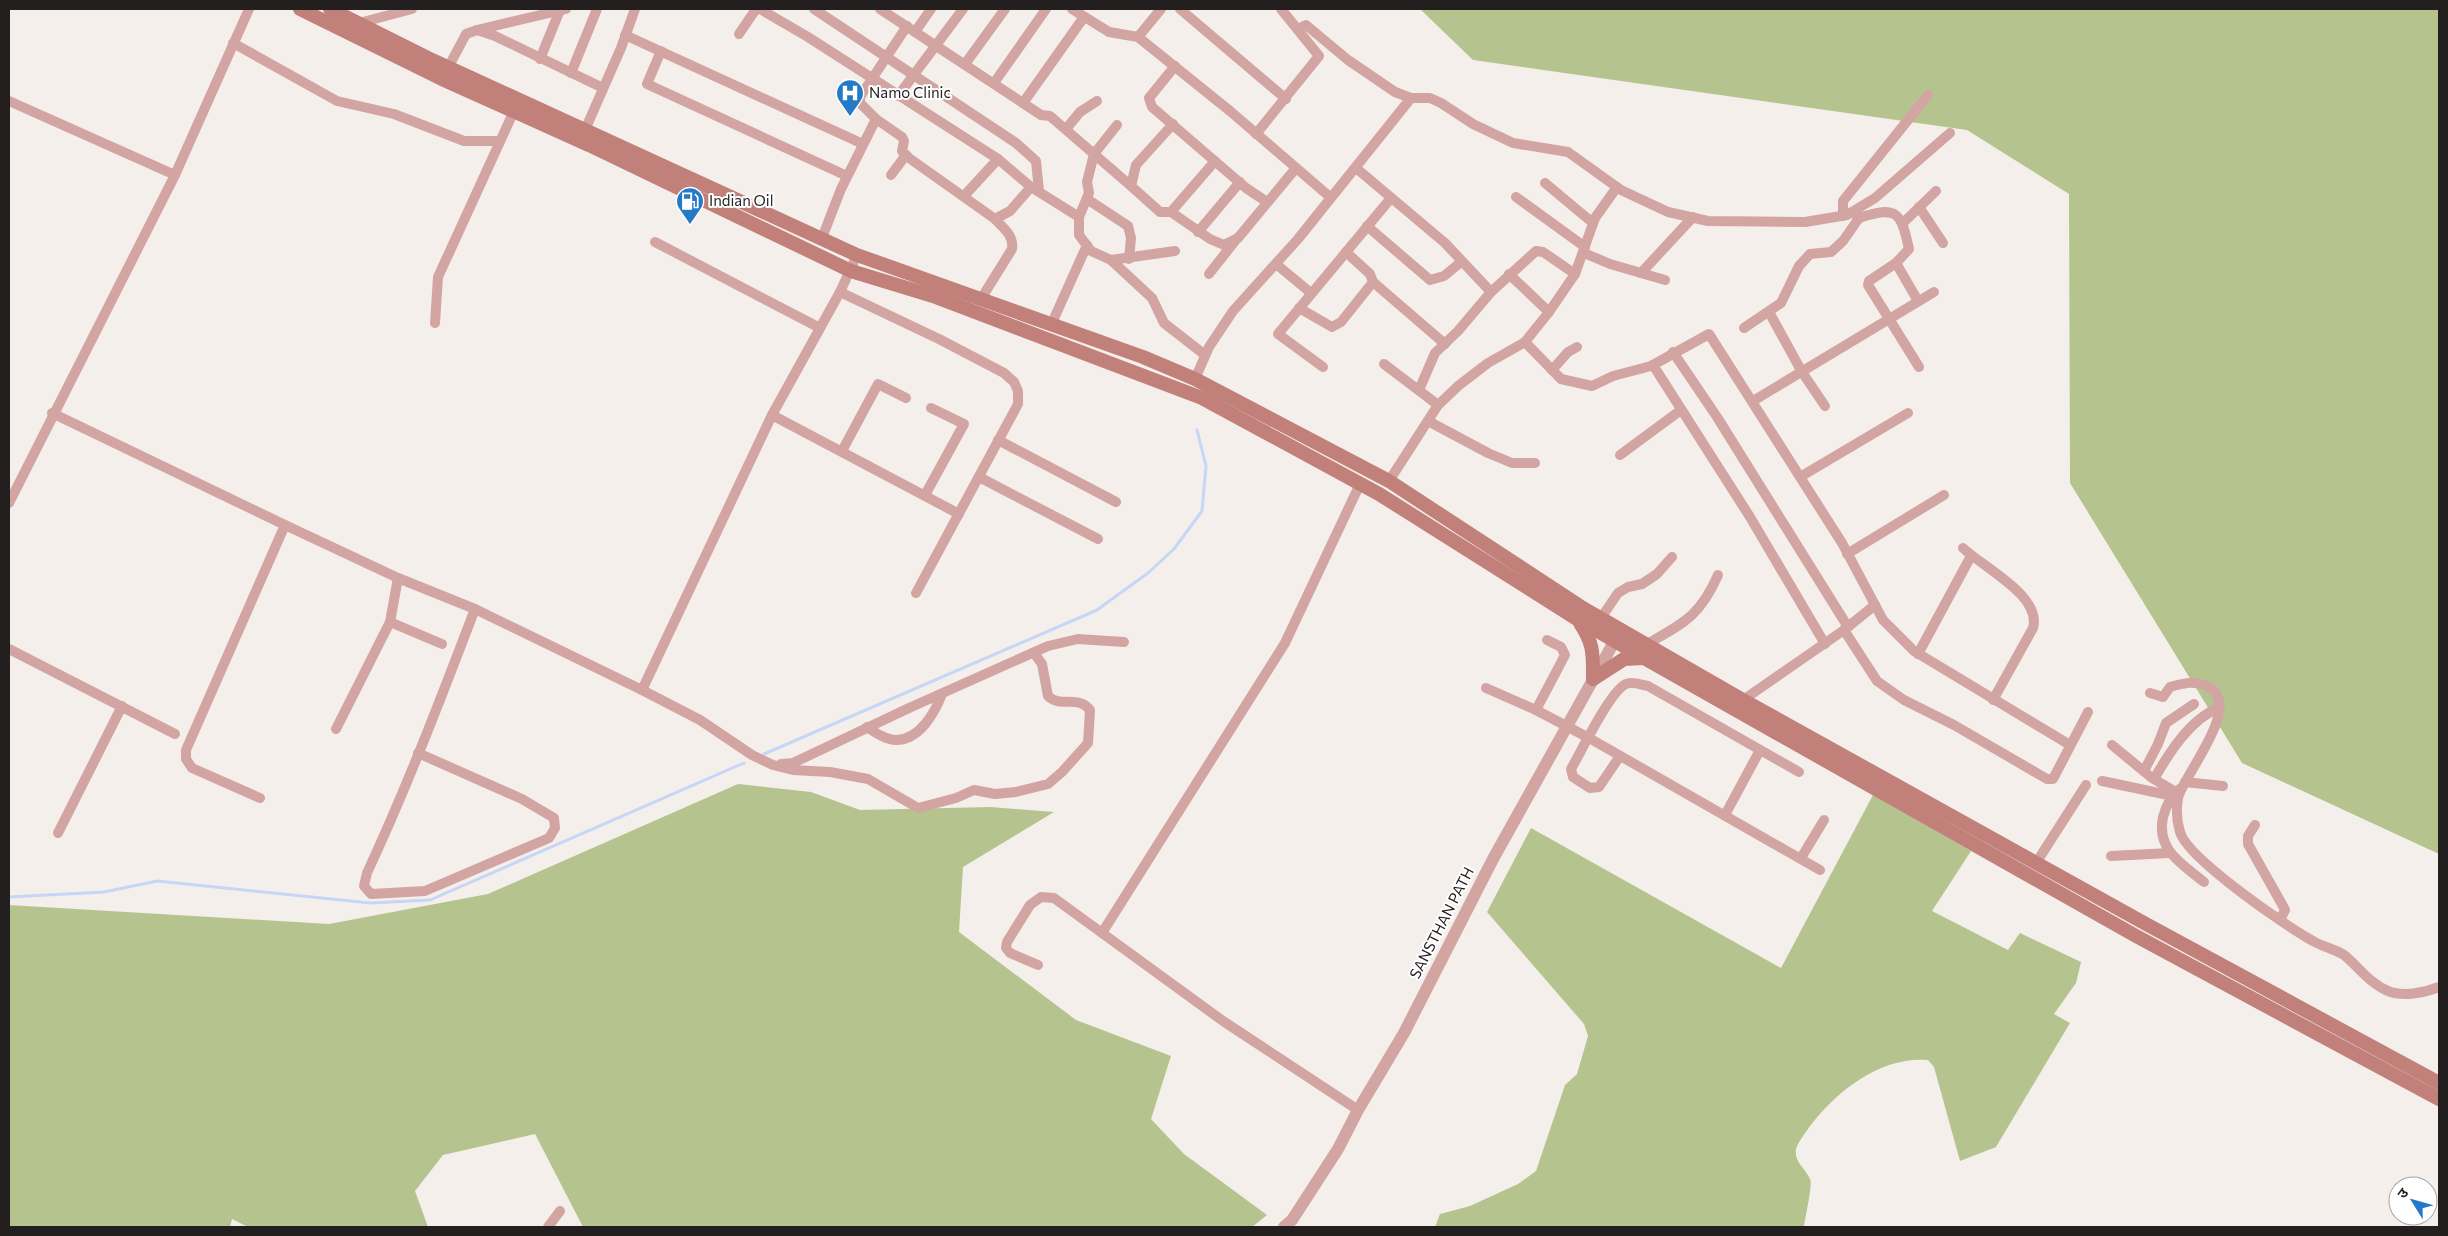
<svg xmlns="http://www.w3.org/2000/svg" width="2448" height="1236" viewBox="0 0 2448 1236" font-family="Commissioner,'Noto Sans Devanagari',sans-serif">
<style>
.green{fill:#b5c48e}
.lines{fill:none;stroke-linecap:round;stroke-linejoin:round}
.stream{stroke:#c6d6f7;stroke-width:3}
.minor{stroke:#d3a5a2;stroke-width:10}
.tertiary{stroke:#d3a5a2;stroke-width:12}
.secondary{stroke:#c2807b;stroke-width:14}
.labels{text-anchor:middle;stroke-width:4;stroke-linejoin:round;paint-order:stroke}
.poi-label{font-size:15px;fill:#221f1e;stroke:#fff;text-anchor:start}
.street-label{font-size:15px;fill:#221f1e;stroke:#fff}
</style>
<rect width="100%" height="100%" fill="#f5efec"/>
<g class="green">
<path d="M1420,9H2439V854L2242,763L2070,483L2069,194L1967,130L1473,60Z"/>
<path d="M738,784L811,792L860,810L991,807L1054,812L963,867L959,932L1076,1020L1171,1056L1151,1119L1184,1154L1267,1215L1252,1227H583L535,1134L443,1155L415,1191L428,1227H248L232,1219L230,1227H9V905L329,924L488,894Z"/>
<path d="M1873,795L1971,851L1932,911L2008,950L2020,933L2081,962L2076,983L2054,1014L2070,1023L1996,1147L1960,1161L1934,1067L1928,1060C1881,1056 1838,1090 1810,1126C1806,1132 1798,1142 1796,1149C1794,1162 1805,1168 1810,1179C1813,1184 1805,1218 1804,1227H1435L1440,1214L1470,1206L1518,1184L1536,1171L1565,1085L1577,1074L1588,1036L1584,1024L1487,912L1531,828L1781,968Z"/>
</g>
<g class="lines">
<g class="stream">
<path d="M764,754L1097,610L1148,573L1174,549L1202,511L1206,466L1197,430"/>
<path d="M9,897L104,892L157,881L370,903L430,900L744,763"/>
</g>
<g class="minor">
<path d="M760,9L808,37L998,159L1031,187L1079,217"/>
<path d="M814,9L1016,143L1036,161L1039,191"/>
<path d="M880,9L1041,115L1050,116L1094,154L1087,182L1089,193L1079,217V235L1091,251L1111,260L1175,251"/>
<path d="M1072,9L1109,32L1138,37L1230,111L1330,197"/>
<path d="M1180,9L1286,99"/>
<path d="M357,26L359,23L412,9"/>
<path d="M907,26L860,97V103L876,119L902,137L904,141L902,151L909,158L995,219L1010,211L1031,187"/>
<path d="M1298,29L1306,25L1348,60L1395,92L1411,98H1430L1441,103L1473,124L1513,143L1568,152L1621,190L1668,212L1708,221L1805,222L1847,215L1875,198L1950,133"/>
<path d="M477,30L566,9"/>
<path d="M915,32L931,9"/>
<path d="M739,34L756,9"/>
<path d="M625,35L863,144"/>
<path d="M1138,37L1161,9"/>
<path d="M233,43L337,101L394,114L464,141H499"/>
<path d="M661,51L647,84L847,176"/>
<path d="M540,59L560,10"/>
<path d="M965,64L1005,9"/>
<path d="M449,66L466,34L477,30L495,36L603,88"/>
<path d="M1175,66L1149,98L1152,107L1246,188L1267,202"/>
<path d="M571,73L597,9"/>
<path d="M994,83L1046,9"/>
<path d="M898,96L963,9"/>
<path d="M9,101L175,175"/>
<path d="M1023,103L1084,17"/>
<path d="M1117,125L1094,154L1131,186"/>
<path d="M1066,129L1080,112L1097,101"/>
<path d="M585,130L621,48L635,9"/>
<path d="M1256,134L1319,56L1281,9"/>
<path d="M1215,161L1171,212L1210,239L1224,245L1238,238L1296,168"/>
<path d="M1356,168L1445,243L1491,292"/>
<path d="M891,175L906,155"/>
<path d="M1545,183L1593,223"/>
<path d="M964,196L998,159"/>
<path d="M1516,197L1585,247"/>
<path d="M1087,199L1128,226L1131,238L1129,259"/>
<path d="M1919,207L1943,243"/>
<path d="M1171,212H1160L1131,186L1136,165L1173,124"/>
<path d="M1852,212L1859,218C1897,205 1901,212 1909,249L1896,263L1869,281L1868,285L1919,367"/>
<path d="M1843,216V201L1928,95"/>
<path d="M1904,222L1936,191"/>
<path d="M1367,226L1430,280L1444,276L1461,262"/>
<path d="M1198,232L1240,182"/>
<path d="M822,238L841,189L876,119"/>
<path d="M655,242L820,328"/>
<path d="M1584,253L1610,264L1665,280"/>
<path d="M1111,260L1152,298L1164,323L1205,355"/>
<path d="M1896,263L1918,301"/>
<path d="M1276,264L1311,293"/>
<path d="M1641,273L1693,217"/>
<path d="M1209,274L1235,241"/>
<path d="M1509,274L1549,312"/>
<path d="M1373,282L1445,344"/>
<path d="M840,292L939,339L1004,373L1014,382L1018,391V404L916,593"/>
<path d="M981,299L1012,249C1014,235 1003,228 995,219"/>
<path d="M1299,308L1332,327L1341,322L1373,282L1370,274L1346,252"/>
<path d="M1769,312L1802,372L1825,406"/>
<path d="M435,323L438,277L514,111"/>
<path d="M1052,323L1087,245"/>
<path d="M1744,328L1781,303L1799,266L1810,254L1831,252L1843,241L1859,218"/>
<path d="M1525,342L1561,379L1592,386L1613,376L1651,366L1709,334L1842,543L1883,620L1914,651L2070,745"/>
<path d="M1673,352L1717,417L1848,627"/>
<path d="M1384,364L1438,405"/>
<path d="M1653,365L1750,517L1825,644"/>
<path d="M1323,367L1278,334L1391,198"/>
<path d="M1552,370L1568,352L1577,347"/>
<path d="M1195,379L1209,347L1233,311L1298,239L1411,98"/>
<path d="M1419,390L1435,353L1458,331L1491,292L1536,251L1543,252L1575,274"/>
<path d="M1753,401L1934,292"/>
<path d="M52,413L285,525L398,578L475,609L642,690L772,415L840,292L857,255"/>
<path d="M772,415L959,514"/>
<path d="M1428,421L1488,453L1512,463H1535"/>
<path d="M998,440L1116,502"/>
<path d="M842,451L878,384L906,398"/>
<path d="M1620,455L1681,410"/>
<path d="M979,477L1098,539"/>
<path d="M1800,477L1908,413"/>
<path d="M1389,481L1438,405L1458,386L1488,363L1525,342L1549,312L1575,274L1595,218L1617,187"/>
<path d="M925,495L964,424L931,408"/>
<path d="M9,503L175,175L249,9"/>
<path d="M1963,548C1984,568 2042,596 2033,628L1993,700"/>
<path d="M1847,554L1944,495"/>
<path d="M1601,618L1618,593L1628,587L1642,584L1657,574L1672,557"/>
<path d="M390,622L442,644"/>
<path d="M1844,630L1877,681L1904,700L1954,725L2047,779H2053L2088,712"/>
<path d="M1647,644C1684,623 1700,616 1718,575"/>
<path d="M9,649L175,734"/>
<path d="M1918,654L1971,556"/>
<path d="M1486,688L1536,710L1589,738L1820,870"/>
<path d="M642,690L700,720L752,755L773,765L793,770L830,772L868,779L918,808L956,798L974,790L995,794L1016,792L1048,784L1062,772L1088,743L1090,710C1079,695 1060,708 1048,696L1042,664L1034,653"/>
<path d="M2150,693L2163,697L2170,687C2184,683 2195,680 2209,687C2243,707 2184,774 2178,798C2176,809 2177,822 2180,832C2187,858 2287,927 2313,941C2323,947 2335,949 2344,955C2358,966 2370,984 2388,991C2403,997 2424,993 2439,987"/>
<path d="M1743,700L1844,630L1875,605"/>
<path d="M1536,710L1565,655L1561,647L1547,640"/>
<path d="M867,727C876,733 886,740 896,740C920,740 935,712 942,694"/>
<path d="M336,729L390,622L398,578"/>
<path d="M2112,745L2152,778L2176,792"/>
<path d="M418,753L522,799L554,818L555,828L549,838L425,891L371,894L364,886L367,873C407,787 441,698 475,609"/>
<path d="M1620,756L1599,787L1590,788L1573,777L1571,769C1581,752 1610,691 1626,684C1633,681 1641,685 1648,686L1799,772"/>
<path d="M781,764L793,763L909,708L1048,646L1078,639L1124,642"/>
<path d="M2144,771L2158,744L2166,723L2194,704"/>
<path d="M2154,779C2169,753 2190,719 2220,707"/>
<path d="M2102,781L2173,796"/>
<path d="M2185,782L2223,786"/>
<path d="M2181,788C2171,796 2166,805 2163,817C2156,850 2182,864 2204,882"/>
<path d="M260,798L192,768L186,759V750L285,525"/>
<path d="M1725,815L1760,750"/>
<path d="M2255,825L2248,836V844L2283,906L2285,910L2280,920"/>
<path d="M58,833L122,706"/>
<path d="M2111,856L2170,853"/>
<path d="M1801,858L1824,820"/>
<path d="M2036,863L2086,785"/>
<path d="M1102,933L1285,643L1360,484"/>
<path d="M1038,965L1010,953L1006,948L1007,942L1030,905L1041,897L1054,898L1223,1021L1358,1110"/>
<path d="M548,1227L560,1211"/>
</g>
<path class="tertiary" d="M1284,1227L1292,1220L1338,1149L1358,1110L1404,1033L1493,859L1619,633"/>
<g class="secondary">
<path d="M300,9L442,79L589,145L851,271L933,296L1202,398L1379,494L1577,619L1644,658L2136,936L2439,1099"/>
<path d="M330,9L428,58L857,255L1143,357L1195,379L1389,481L1583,608L1743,700L2146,924L2439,1083"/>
<path d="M1580,623C1594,644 1593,654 1593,679"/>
<path d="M1593,679L1624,659L1644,658"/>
</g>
</g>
<defs>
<g id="hospital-pin" transform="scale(1.4375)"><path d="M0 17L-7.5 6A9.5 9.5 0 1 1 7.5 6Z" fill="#257ac8" stroke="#fff"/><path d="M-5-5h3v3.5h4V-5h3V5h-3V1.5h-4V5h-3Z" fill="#fff"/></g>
<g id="fuel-pin" transform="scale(1.4375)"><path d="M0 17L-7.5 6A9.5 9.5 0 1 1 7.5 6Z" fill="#257ac8" stroke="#fff"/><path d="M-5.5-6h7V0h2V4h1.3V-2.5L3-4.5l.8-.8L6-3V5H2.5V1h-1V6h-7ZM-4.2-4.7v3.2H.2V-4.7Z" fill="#fff"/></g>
</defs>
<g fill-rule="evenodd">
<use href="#hospital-pin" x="850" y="93"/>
<use href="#fuel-pin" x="690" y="201"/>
</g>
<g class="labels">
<g class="poi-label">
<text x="869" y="98">Namo Clinic</text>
<text x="709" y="206">Indian Oil</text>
</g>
<g class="street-label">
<text transform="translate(1442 923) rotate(-63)" y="5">SANSTHAN PATH</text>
</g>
</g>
<rect width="2448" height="1236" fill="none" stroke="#221f1e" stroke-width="20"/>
<g transform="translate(2413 1201) rotate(307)"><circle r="24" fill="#ffffff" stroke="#a7a5a5"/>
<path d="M0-4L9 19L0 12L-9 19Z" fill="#257ac8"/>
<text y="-8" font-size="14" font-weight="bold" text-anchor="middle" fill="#221f1e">उ</text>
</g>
</svg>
